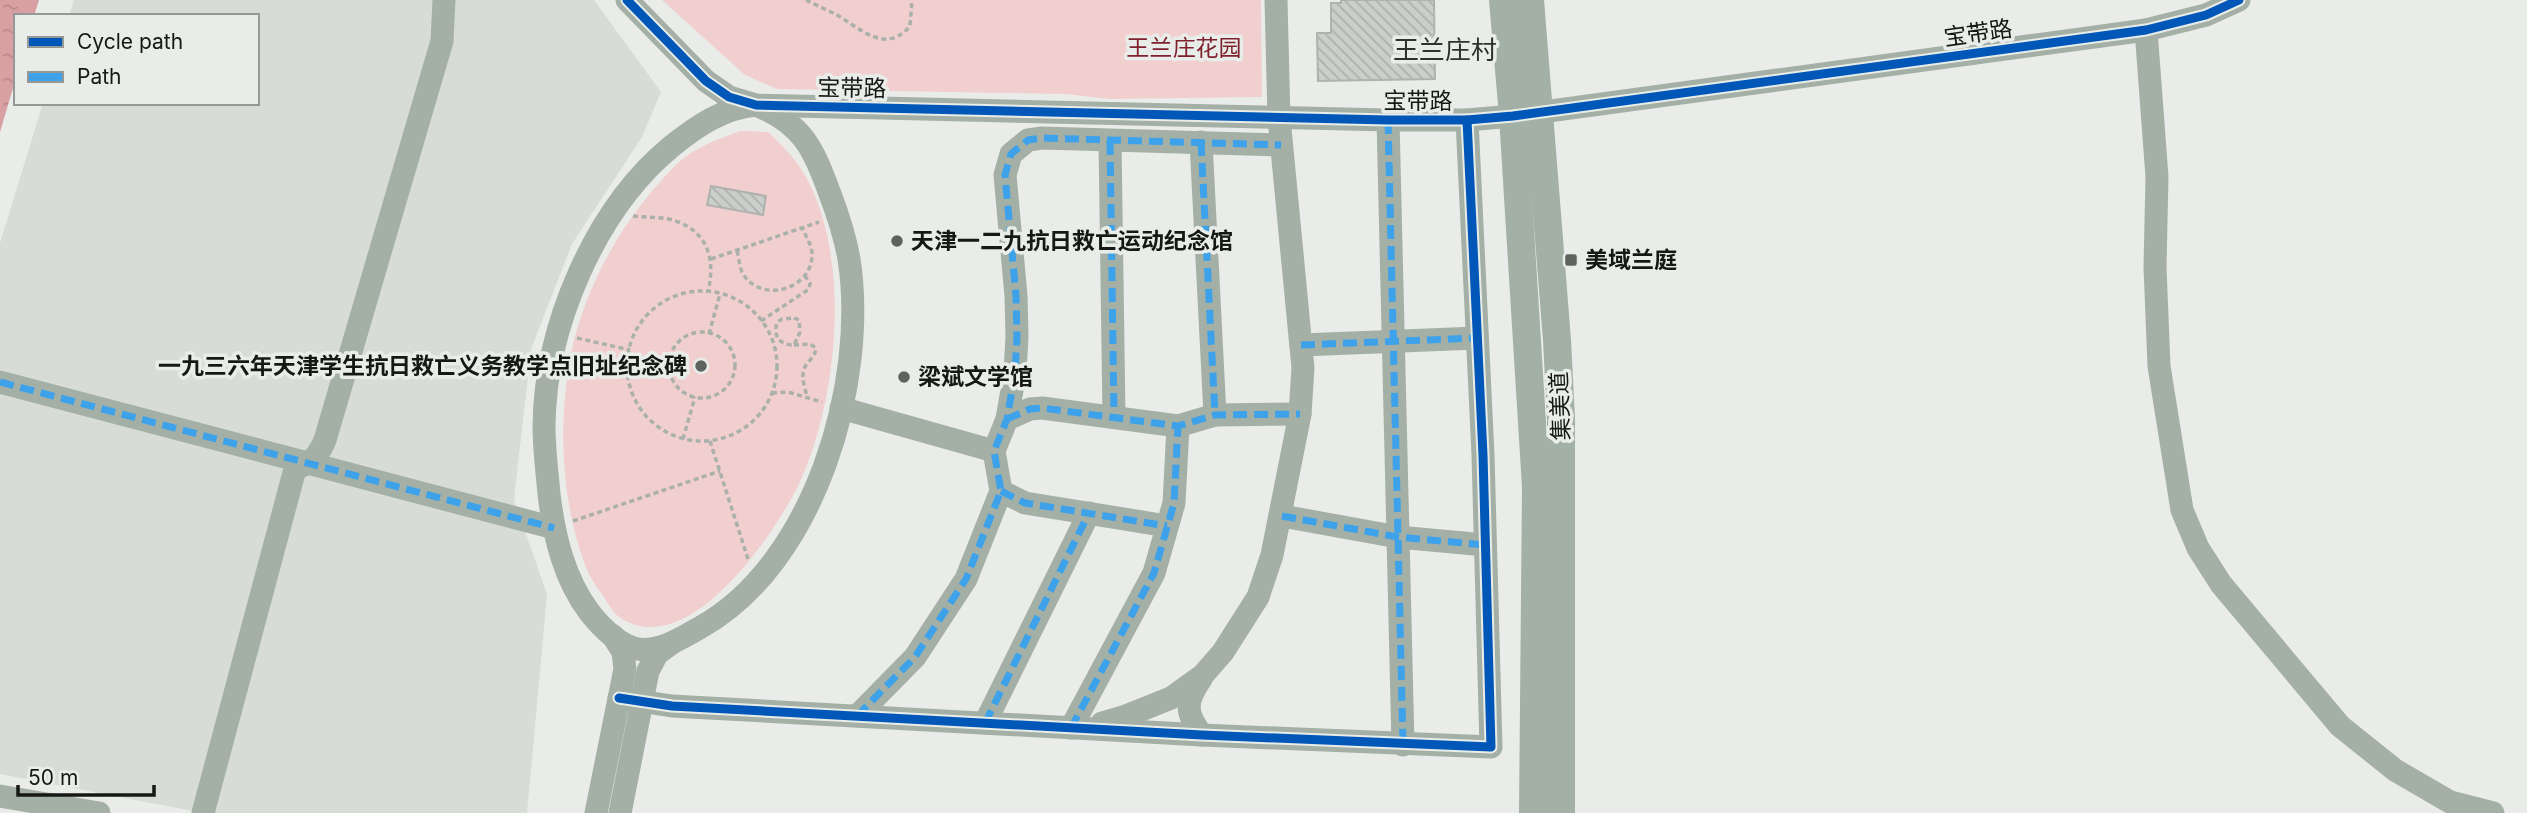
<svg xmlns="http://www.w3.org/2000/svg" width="2527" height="813" viewBox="0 0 2527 813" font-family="Inter,'Noto Sans SC',sans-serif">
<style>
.built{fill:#d7dcd7}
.park{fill:#f2cfcf}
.water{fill:url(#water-ripples)}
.building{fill:url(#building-back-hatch);stroke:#b0b2b0;stroke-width:2}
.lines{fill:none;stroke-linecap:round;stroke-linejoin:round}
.path{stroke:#aab0aa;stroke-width:3.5;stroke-dasharray:5 3.5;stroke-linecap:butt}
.minor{stroke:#a4b0a5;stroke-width:23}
.major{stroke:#a3b0a5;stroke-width:28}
.quiet{stroke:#3da2ea;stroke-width:7;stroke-dasharray:14 7;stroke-linecap:butt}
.cycleway-casing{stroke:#e9ede9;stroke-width:13}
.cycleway{stroke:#0057b8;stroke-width:9}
.poi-dot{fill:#606260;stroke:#e9ede9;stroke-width:2.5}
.labels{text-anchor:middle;stroke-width:7;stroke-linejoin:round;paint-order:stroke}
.street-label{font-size:23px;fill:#161816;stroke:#e9ede9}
.park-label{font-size:23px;fill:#7f202d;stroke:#e9ede9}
.poi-label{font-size:23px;font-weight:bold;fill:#161816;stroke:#e9ede9;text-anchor:start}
.quarter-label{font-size:26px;fill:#2e312e;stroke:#e9ede9}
</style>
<defs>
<pattern id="water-ripples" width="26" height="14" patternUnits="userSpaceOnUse" patternTransform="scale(1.75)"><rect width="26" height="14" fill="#d8a0a2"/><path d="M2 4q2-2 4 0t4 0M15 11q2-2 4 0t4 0" fill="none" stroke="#b9898b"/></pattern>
<pattern id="building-back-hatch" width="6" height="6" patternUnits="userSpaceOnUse" patternTransform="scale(1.75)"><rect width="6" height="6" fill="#cccecc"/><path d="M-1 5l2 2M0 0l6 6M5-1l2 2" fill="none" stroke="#aeb0ae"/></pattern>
</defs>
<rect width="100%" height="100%" fill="#eaecea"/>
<path class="built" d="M74,0H594L661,92L642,137L572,244L531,349L514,500L547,594L527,813H203L0,774V243L43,103H257V16H69Z"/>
<g class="park">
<path d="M662,0H1261L1262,97L1109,99L1066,94L777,89L745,75Z"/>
<path d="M740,131L768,132C783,146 796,159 806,177C852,260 838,402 798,486C773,536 687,664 619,617C612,612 607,601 601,593C594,583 588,574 584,562C560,497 558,417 572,349C586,287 618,229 660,182C671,170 682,157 696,150C709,142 725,137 740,131Z"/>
</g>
<path class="water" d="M0,0H39L34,16H16V78L0,132Z"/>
<g class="building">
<path d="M1341,0H1434L1435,79L1318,81L1317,33H1331V3H1341Z"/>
<path d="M711,186L766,196L763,215L707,205Z"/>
</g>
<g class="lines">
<g class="path">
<path d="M806,0C816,5 827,10 837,15C861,29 886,55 910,26L912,0"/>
<path d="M633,216C648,218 665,216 678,222C710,234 715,263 708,292"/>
<path d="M737,251C739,257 739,265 742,272C759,305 814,290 812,253C811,244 806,236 802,228"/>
<path d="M711,259L819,222"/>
<circle cx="702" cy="366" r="75"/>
<path d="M794,318L799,320L800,332L794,345C779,345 773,336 777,322L782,319Z"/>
<path d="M761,321L809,289L810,283L805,276"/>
<circle cx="702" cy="365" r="33"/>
<path d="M709,334L720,294"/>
<path d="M577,338L630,350"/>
<path d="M794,345L810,344L816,348C816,358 803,363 803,374C802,381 806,390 807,398"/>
<path d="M772,393L788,392L822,402"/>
<path d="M683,439L695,397"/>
<path d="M710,441L748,559"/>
<path d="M573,521L720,471"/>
</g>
<g class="minor">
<path d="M627,0L706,81L729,97L756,105L1388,120H1467L1513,116L2146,30L2206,15L2239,0"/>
<path d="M2146,30L2157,177L2155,267L2159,366L2182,510L2198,548L2221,584L2340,726L2395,770L2450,802L2493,813"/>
<path d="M756,105C803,124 813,148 830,194C838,215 845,236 849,259C868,382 815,563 701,627C682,638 660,652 638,649C620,646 601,627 590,613C564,579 554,536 549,494C547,471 544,449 544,426C545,327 595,209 672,146C697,126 723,108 756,105Z"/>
<path d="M1388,120L1403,745"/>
<path d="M1110,141L1114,416"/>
<path d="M1201,142L1215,415"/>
<path d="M1301,345L1477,338"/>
<path d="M0,382L554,528"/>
<path d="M841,408L994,451"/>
<path d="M1007,419L1030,409L1042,408L1178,426L1215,415L1300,414"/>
<path d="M1001,491L1025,503L1167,526"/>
<path d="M1282,516L1398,537L1485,545"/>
<path d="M1201,679C1185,702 1185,713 1202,735"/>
<path d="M619,698L672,706L1202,735L1491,747L1483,455L1467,120"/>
<path d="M857,716L915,657L966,579L1001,491L994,451L1007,419L1015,373L1017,336L1016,296L1005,175L1011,154L1028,140L1042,138L1281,145"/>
<path d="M985,723L1089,513"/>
<path d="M1102,723L1126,716L1171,698L1203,675L1223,652L1258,597L1272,555L1300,414L1303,368L1279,118L1276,0"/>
<path d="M1071,728L1154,573L1174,503L1178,426"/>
<path d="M0,796L99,813"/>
<path d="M203,813L295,469C311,463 318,457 325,440L442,41L444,0"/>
<path d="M596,813L625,669L623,652L613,636"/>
<path d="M620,813L648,671L657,654L672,643"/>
</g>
<g class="major">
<path d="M1503,0L1513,116L1536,487L1533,813"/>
<path d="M1530,0L1557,340L1561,419V813"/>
</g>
<g class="quiet">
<path d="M1388,120L1403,745"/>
<path d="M1110,141L1114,416"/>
<path d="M1201,142L1215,415"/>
<path d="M1301,345L1477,338"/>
<path d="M0,382L554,528"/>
<path d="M1007,419L1030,409L1042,408L1178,426L1215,415L1300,414"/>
<path d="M1001,491L1025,503L1167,526"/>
<path d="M1282,516L1398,537L1485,545"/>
<path d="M857,716L915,657L966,579L1001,491L994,451L1007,419L1015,373L1017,336L1016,296L1005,175L1011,154L1028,140L1042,138L1281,145"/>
<path d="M985,723L1089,513"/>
<path d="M1071,728L1154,573L1174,503L1178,426"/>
</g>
<g class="cycleway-casing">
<g id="cycleway">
<path d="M627,0L706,81L729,97L756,105L1388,120H1467L1513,116L2146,30L2206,15L2239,0"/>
<path d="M619,698L672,706L1202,735L1491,747L1483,455L1467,120"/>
</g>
</g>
<use href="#cycleway" class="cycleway"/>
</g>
<g class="poi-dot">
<circle cx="897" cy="241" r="7"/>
<rect x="1564" y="253" width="14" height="14" rx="3.5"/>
<circle cx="701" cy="366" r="7"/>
<circle cx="904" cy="377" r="7"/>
</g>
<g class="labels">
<g class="street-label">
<text transform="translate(1978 33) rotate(-8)" y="8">宝带路</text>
<text transform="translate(852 88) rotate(1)" y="8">宝带路</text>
<text x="1418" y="109">宝带路</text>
<text transform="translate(1560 406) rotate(-92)" y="8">集美道</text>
</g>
<g class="park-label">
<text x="1184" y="56">王兰庄花园</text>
</g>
<g class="poi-label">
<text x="911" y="249">天津一二九抗日救亡运动纪念馆</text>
<text x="1585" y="268">美域兰庭</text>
<text x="687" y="374" text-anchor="end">一九三六年天津学生抗日救亡义务教学点旧址纪念碑</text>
<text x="918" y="385">梁斌文学馆</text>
</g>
<g class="quarter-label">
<text x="1445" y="59">王兰庄村</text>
</g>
</g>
<rect x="14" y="14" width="245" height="91" fill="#e9ede9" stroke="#959895" stroke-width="2"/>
<rect x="28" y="37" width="35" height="10" fill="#0057b8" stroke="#959895" stroke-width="2"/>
<text x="77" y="49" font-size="21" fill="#161816">Cycle path</text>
<rect x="28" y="72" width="35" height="10" fill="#3da2ea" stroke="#959895" stroke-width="2"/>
<text x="77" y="84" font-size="21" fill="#161816">Path</text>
<path d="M18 785v10h136v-10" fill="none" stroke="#161816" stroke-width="3.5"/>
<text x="28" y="785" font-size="21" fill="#161816" stroke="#e9ede9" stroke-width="5" paint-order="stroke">50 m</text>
</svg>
